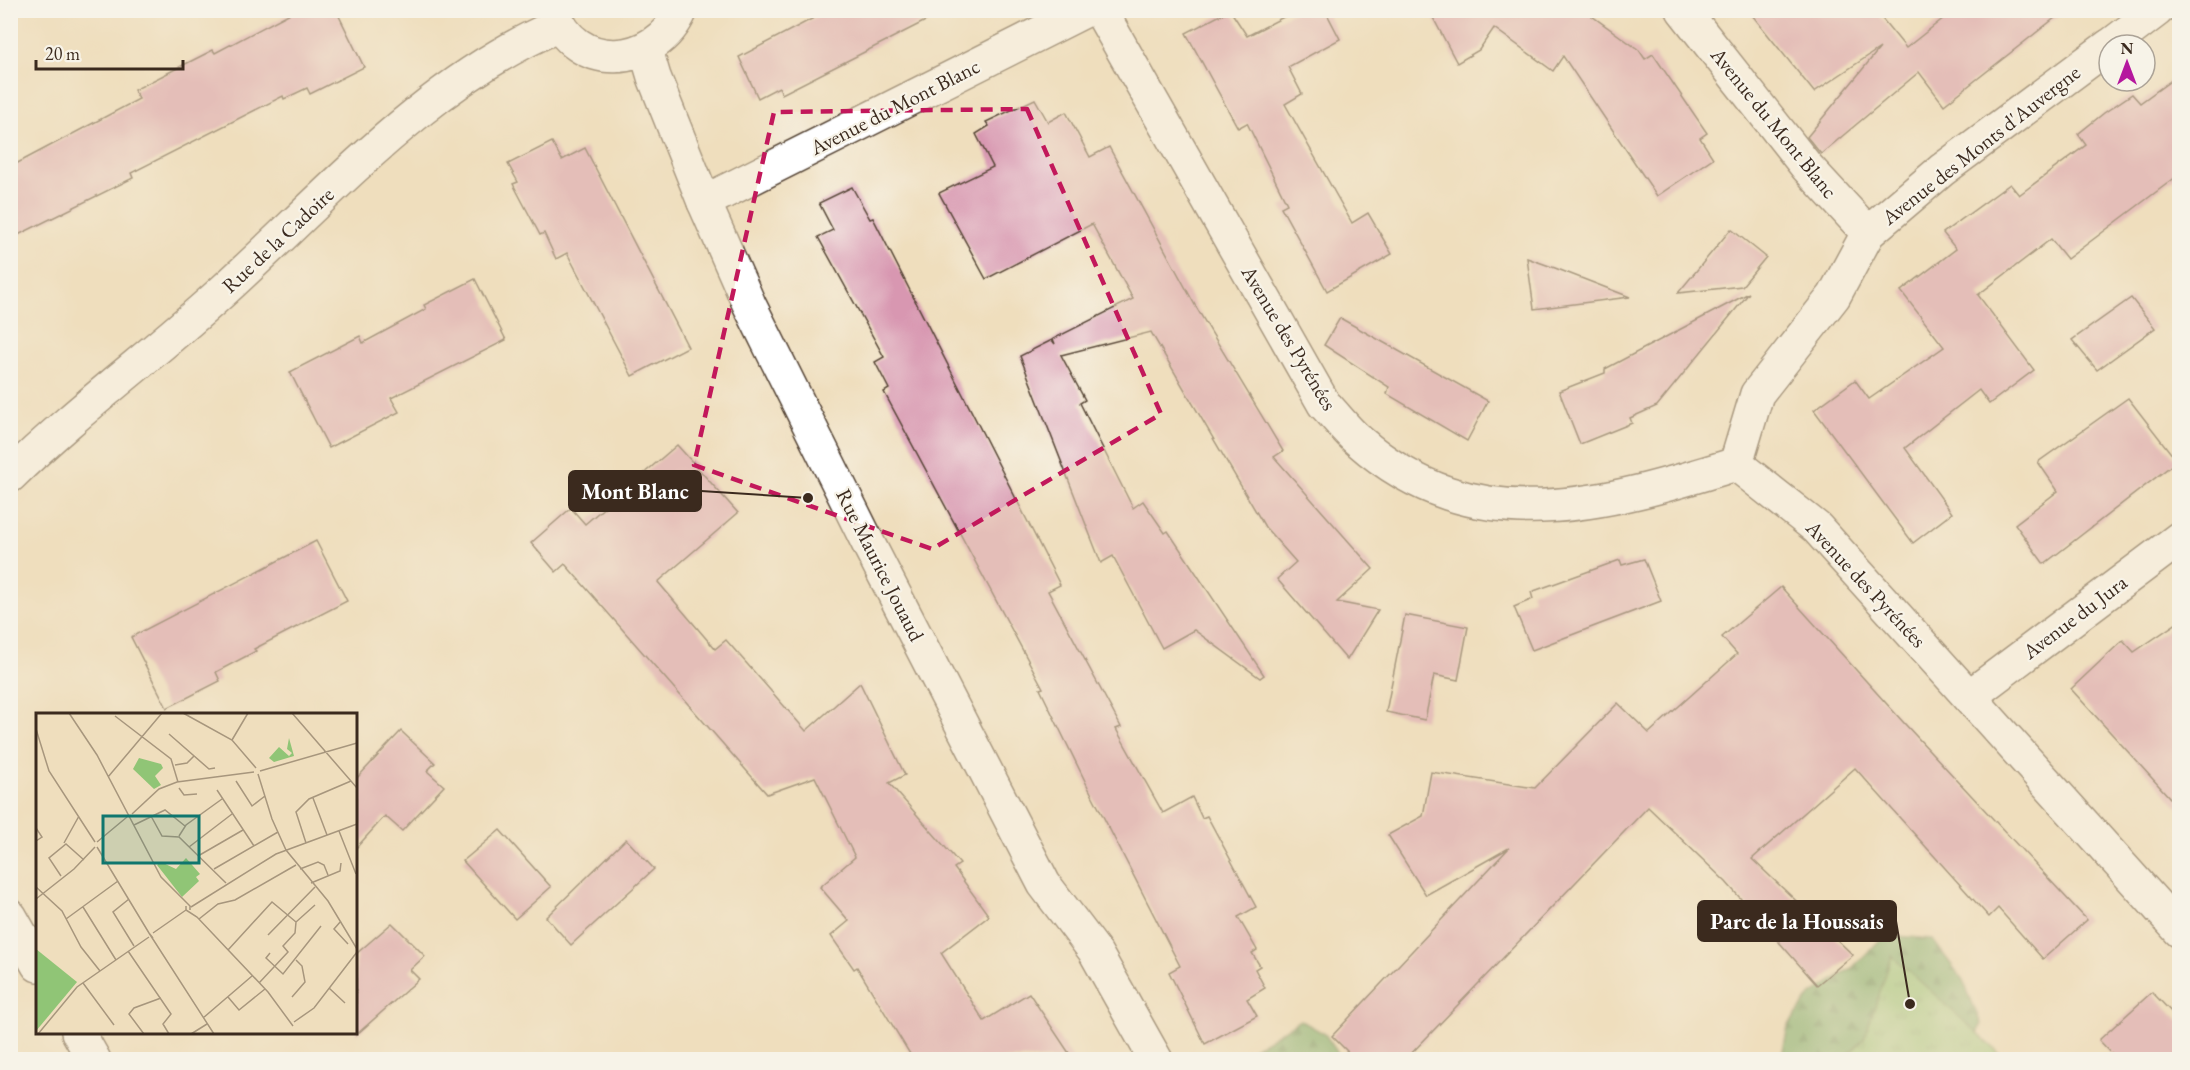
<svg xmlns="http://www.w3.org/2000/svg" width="2190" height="1070" viewBox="0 0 2190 1070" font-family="'EB Garamond',serif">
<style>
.forest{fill:url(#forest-firs);stroke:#586a42;stroke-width:1.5}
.park{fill:url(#park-tufts);stroke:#66784a;stroke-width:1.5}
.building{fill:#d897b1}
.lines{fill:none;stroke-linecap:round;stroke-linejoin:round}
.minor-casing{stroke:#564536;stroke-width:36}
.minor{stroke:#fff;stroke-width:33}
.marked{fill:none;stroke:#c2185b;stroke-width:4.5;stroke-dasharray:12 8;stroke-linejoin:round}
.labels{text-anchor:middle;stroke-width:4.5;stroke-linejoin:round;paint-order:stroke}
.street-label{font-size:21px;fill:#3b2a1e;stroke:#f7f3e8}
.inset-road{fill:none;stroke:#a7967d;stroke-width:1.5}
.view{fill:#0f766e;fill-opacity:0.15;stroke:#0f766e;stroke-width:3}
.inset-edge{fill:none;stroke:#3b2a1e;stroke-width:3}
.leader{fill:none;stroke:#3b2a1e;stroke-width:2}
.callout-dot{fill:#3b2a1e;stroke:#f7f3e8;stroke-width:2}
.callout{fill:#3b2a1e;stroke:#3b2a1e;stroke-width:2}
.callout-label{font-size:22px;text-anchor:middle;font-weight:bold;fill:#fff}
</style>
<defs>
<pattern id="forest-firs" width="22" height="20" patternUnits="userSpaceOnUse" patternTransform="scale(1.5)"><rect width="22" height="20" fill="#74aa67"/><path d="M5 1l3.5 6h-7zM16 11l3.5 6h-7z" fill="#608b54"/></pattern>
<pattern id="park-tufts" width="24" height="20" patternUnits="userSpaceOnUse" patternTransform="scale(1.5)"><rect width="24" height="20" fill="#90c576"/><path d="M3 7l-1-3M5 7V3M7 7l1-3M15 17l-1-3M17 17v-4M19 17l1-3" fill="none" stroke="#77a060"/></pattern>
</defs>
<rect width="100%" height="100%" fill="#f7f3e8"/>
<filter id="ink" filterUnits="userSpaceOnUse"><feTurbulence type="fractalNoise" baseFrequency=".0167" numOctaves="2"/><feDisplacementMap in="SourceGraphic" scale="12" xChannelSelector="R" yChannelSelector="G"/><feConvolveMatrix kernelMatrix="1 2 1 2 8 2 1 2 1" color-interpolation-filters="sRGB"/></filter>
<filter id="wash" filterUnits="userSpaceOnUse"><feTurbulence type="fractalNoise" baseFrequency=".008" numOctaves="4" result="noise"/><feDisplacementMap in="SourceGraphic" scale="24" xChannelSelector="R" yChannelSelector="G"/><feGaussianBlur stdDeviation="1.35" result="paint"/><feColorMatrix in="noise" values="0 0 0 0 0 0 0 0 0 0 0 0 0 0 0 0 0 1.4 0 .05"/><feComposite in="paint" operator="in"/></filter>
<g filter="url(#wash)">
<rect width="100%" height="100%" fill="#efdebd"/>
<g class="forest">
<path d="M1885,935L1932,939L1963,980L1981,1024L1972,1059L1781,1060L1788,1026L1810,996L1852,968Z"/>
<path d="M1300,1020L1325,1034L1342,1059L1249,1060L1254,1048Z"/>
</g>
<path class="park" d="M1892,956L1996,1050L2004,1059H1844L1864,1039Z"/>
<g id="blocks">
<g class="building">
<path d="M296,10H336L364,67L310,94L307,88L284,99L283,96L131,173L133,178L10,239V167L139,99L134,90L213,50L215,53Z"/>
<path d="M829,10H947L782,94L779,87L758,98L739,57Z"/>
<path d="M1230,10L1247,36L1297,10H1325L1340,39L1288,67L1302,94L1285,104L1352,223L1368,213L1392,254L1327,291L1281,207L1287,204L1247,123L1238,128L1186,33Z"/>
<path d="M1429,10H1596L1592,16L1639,50L1645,59L1653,54L1707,133L1700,138L1713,158L1657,196L1563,56L1553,71L1494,28L1479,50L1457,63Z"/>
<path d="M1748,10H1875L1906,48L1954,10H2065L1944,105L1919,72L1821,154L1807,137L1880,48L1814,92Z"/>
<path d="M2180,74V174L2067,259L2051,239L1978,295L2034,370L1989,404L1979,390L1905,448L1952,513L1913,543L1814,410L1855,380L1869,399L1944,347L1901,291L1956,249L1943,233L2010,184L2019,195L2086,145L2078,134L2104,113L2132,94L2140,103Z"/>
<path d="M1035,99L1048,122L1066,112L1090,157L1109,147L1196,307L1283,451L1274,457L1373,569L1337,602L1378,610L1347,660L1277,579L1296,562L1265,527L1151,332L1061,355L1085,400L1080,403L1133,508L1143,501L1165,533L1168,531L1264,675L1260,678L1194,630L1162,648L1113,556L1101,563L1020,356L1052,340L1055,344L1053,339L1133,299L1092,224L986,279L939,193L993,167L976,134L989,126L986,122Z"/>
<path d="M552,142L562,160L585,148L688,347L632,376L567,253L556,259L544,233L540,235L513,184L518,182L508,164Z"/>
<path d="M852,187L870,219L873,218L1060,585L1048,591L1121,727L1116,729L1163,813L1192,797L1202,818L1207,816L1256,907L1238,917L1257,950L1252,953L1260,966L1255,969L1265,988L1247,999L1257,1016L1205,1044L1169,972L1180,966L1088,787L1040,689L1043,688L884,392L889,389L875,362L884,357L818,237L833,230L819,203Z"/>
<path d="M1731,229L1766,257L1742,286L1678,293Z"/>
<path d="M1527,258L1555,268L1630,297L1534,309Z"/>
<path d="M475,279L506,340L391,398L399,412L329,448L290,372L360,336L363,343L426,309L424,305Z"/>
<path d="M1749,293L1657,406L1630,418L1632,423L1580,444L1559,391L1605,373V369Z"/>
<path d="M2131,298L2155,328L2097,370L2072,340Z"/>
<path d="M1340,318L1488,401L1467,441L1387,394L1389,387L1324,345Z"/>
<path d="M2128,398L2177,461L2044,564L2015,524L2058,491L2038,462Z"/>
<path d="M677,445L738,513L658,582L715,649L726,640L806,731L860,683L905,775L889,783L960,864L954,868L989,916L941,953L984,1021L1029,993L1073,1059H913L857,967L854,969L831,936L849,921L820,887L855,857L815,777L767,794L565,564L556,572L531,543L571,508L585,524Z"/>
<path d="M316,541L347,601L254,649L256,651L216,672L220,681L167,708L131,637Z"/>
<path d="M1644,559L1661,601L1532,650L1514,607L1533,599L1531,592L1620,560L1622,565Z"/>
<path d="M1781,587L1904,723L2087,920L2043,959L1998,908L1989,917L1855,768L1752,859L1853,955L1817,985L1726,882L1648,807L1406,1059H1355L1332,1036L1509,848L1426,895L1388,835L1423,816L1431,772L1535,788L1618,703L1649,733L1737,654L1722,637Z"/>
<path d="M1405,615L1468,627L1458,680L1434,675L1425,720L1386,712Z"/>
<path d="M2180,621V809L2071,689L2123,640L2134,652Z"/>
<path d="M401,731L435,763L427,771L444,786L402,831L385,816L356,848V779Z"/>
<path d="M500,830L551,887L515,919L463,861Z"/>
<path d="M626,839L654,869L571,945L546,917Z"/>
<path d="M392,923L425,956L410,970L419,979L356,1035V954Z"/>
<path d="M2152,992L2180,1021V1059H2117L2099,1040Z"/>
</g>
</g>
</g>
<g filter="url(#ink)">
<use href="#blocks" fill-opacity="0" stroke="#564536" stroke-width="1.5"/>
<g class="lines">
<g class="minor-casing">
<g id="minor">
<path d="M553,10C574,74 656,68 681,10"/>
<path d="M1100,10L1324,404C1336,416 1346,430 1359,441C1475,543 1604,505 1736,464L1817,528L2180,931"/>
<path d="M1683,10L1807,167L1868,233"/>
<path d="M2111,45L2157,10"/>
<path d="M646,50L654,77L704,202L749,304L870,547L1044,884L1094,950L1156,1060"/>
<path d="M704,202L1086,10"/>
<path d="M1736,464L1757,394L1834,296L1868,233L1942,170L2109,46"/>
<path d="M10,476C77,410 154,354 223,291C328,196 426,82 559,25"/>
<path d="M1970,696L2180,538"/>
<path d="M10,916L38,965"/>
<path d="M78,1032L94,1060"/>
</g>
</g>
<use href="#minor" class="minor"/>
</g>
</g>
<path d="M0 0H2190V1070H0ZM1027,109L1161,414L932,549L694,465L774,112Z" fill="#efdebd" fill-opacity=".55" fill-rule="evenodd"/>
<path class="marked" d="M1027,109L1161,414L932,549L694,465L774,112Z"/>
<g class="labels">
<g class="street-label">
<text transform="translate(895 107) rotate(-27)" y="7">Avenue du Mont Blanc</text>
<text transform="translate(1774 123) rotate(51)" y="7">Avenue du Mont Blanc</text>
<text transform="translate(1981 145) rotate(-38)" y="7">Avenue des Monts d'Auvergne</text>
<text transform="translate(278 240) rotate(-43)" y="7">Rue de la Cadoire</text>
<text transform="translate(1289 338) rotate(59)" y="7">Avenue des Pyrénées</text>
<text transform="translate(880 565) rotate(63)" y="7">Rue Maurice Jouaud</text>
<text transform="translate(1866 584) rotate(47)" y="7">Avenue des Pyrénées</text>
<text transform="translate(2075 617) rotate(-37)" y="7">Avenue du Jura</text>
</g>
</g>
<g transform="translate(36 713)">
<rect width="321" height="321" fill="#efdebd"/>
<path d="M253,25L258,43L238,49L233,45L243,34L253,43L256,40L251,36ZM103,45L125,51L127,55L119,63L125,72L118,76L97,56Z" fill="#90c576"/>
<path d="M0,236L41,269L0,318Z" fill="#90c576"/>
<path d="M150,145L164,161L160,164L163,168L146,184L121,152L125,149L140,156Z" fill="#90c576"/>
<path class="inset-road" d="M33,0L61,42L125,164L154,193V197M147,0L196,27L220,55M256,0L321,75M79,3L135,46L142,69M0,16L13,58L59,129M133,21L173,56L179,55M196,27L212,0M139,52L151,50L158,43M224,58L321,30M222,61L236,106L250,137L292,188L321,236M72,64L126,0M200,68L216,93L229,83M143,75L148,82L161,81M181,77L218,133M277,85L291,122M96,101L123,76L141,69L218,59M115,103L126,123L143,124L190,170M98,112L129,97L149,113M0,115L6,124L0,128M303,118L320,161M143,123L150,112L186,86M61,129L91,104M28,130L43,103M270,130L260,99L273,86L315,68M61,134L113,220M153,134L196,101M162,143L207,117M178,156L242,119M264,156L282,149L288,152L292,162M25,163L13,145L30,131L48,147M275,170L304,158L305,150M0,174L26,198L45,234L64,258M0,186L38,156L59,134M93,186L77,199L98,233M150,193V197L161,204L232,279L257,313M47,194L80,247M155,194L240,141L321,111M30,206L82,168M163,206L182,191L199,187L260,152M305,208L298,216L312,231M117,220L150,197M232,222L279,174M117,225L113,220L178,321M192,237L236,189L260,209M92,238L135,301L127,311L133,321M234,240L230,245L247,261L285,213M47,270L78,312M223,270L252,239L247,233L259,220L260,209L279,192M293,275L309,290M192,284L203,297L229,276M256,284L269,269L266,253L260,247M167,305L216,263M258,309L278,295L321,239M2,321L41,274L113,224M108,321L93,301L98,295L125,285M155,321L171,311"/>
<path class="view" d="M67,103H163V150H67Z"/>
<rect width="321" height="321" class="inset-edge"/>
</g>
<path class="leader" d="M808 498L701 491M1910 1004L1896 921"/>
<g class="callout-dot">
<circle cx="808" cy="498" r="6"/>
<circle cx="1910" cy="1004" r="6"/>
</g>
<g class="callout">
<rect x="569" y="471" width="132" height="40" rx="6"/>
<rect x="1698" y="901" width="198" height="40" rx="6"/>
</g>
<g class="callout-label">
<text x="635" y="499">Mont Blanc</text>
<text x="1797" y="929">Parc de la Houssais</text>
</g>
<rect width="2190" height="1070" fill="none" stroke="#f7f3e8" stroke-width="36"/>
<g transform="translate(2127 63)"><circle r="28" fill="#f7f3e8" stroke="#aca397" stroke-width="1.5"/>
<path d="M0-4.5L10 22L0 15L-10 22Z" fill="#b5179e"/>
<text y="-9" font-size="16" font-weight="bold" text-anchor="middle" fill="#3b2a1e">N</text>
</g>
<path d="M36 60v9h147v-9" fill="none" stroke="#3b2a1e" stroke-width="3"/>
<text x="45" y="60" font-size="18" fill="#3b2a1e" stroke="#f7f3e8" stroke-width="4.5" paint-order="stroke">20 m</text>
</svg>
